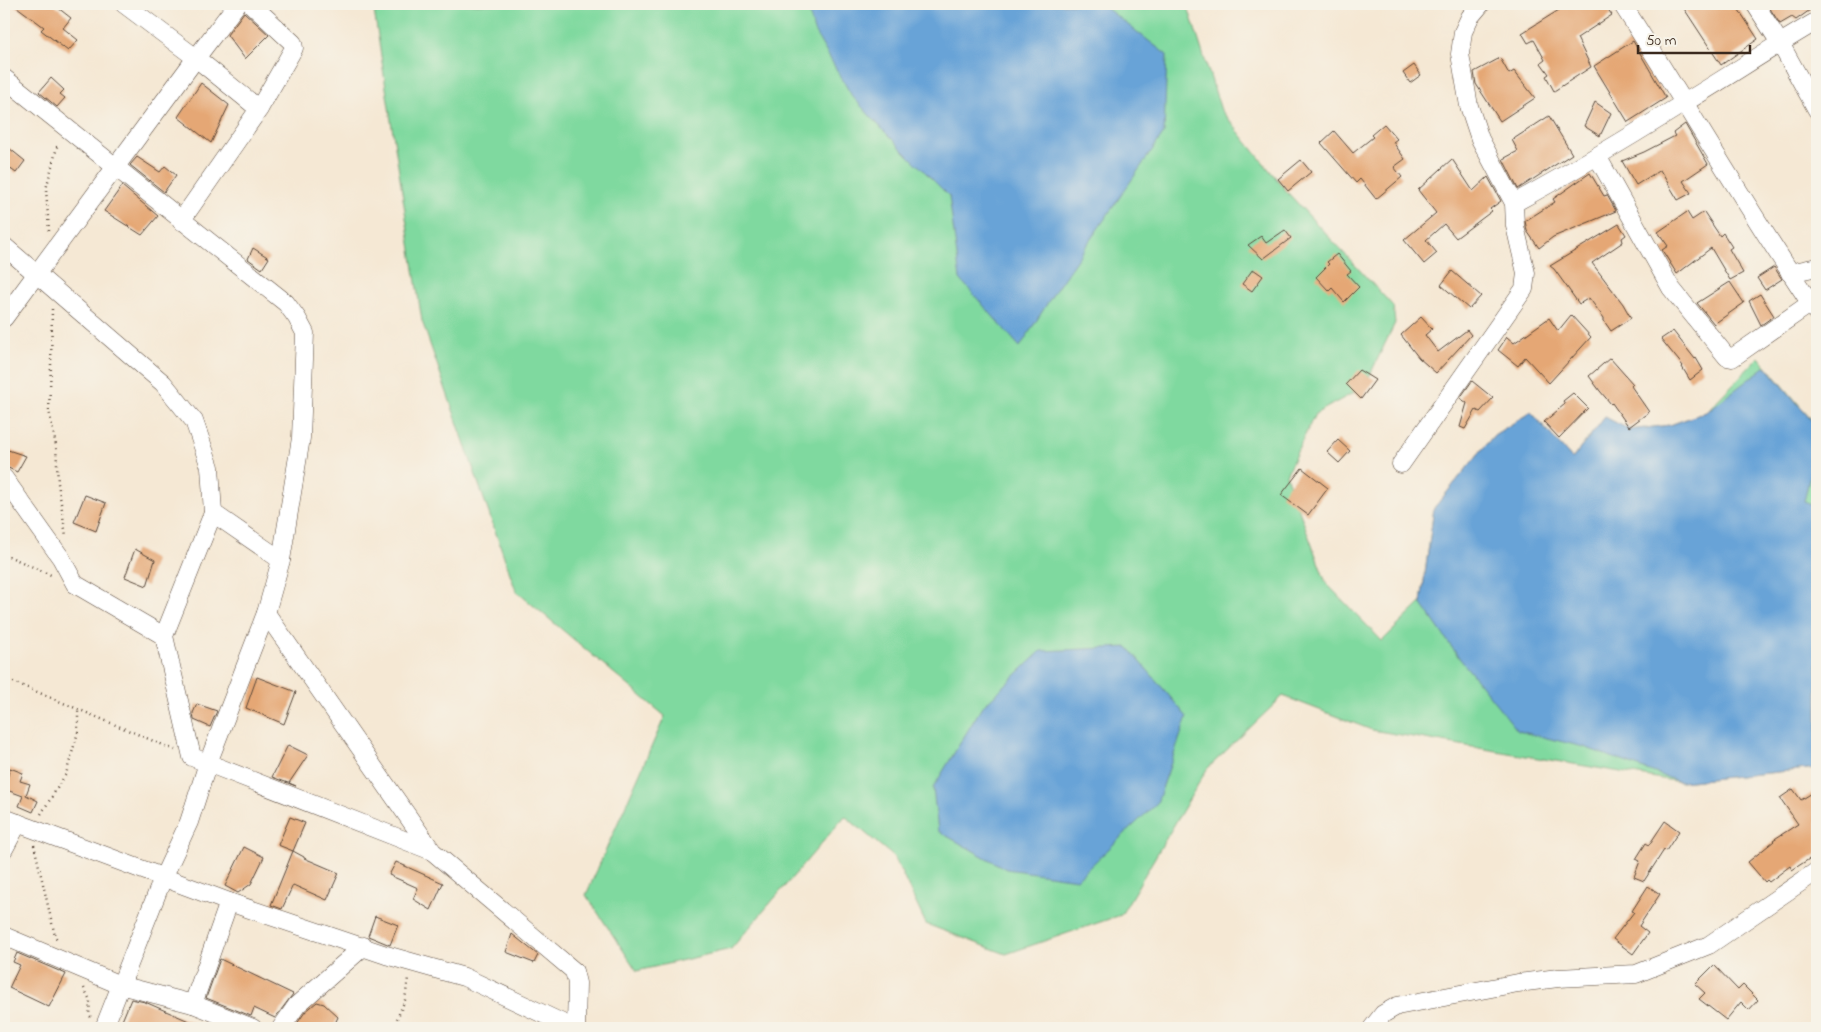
<svg xmlns="http://www.w3.org/2000/svg" width="1821" height="1032" viewBox="0 0 1821 1032" font-family="'Indie Flower',sans-serif">
<style>
.green{fill:#7fd99f;stroke:#5d825e}
.water{fill:#67a3d7;stroke:#51667a}
.building{fill:#e5a775}
.lines{fill:none;stroke-linecap:round;stroke-linejoin:round}
.minor-casing{stroke:#574639;stroke-width:19}
.path{stroke:#574639;stroke-width:2.5;stroke-dasharray:1 4;stroke-linecap:butt}
.minor{stroke:#fff;stroke-width:18}
</style>
<rect width="100%" height="100%" fill="#f7f3e8"/>
<filter id="ink" filterUnits="userSpaceOnUse"><feTurbulence type="fractalNoise" baseFrequency=".02" numOctaves="2"/><feDisplacementMap in="SourceGraphic" scale="10" xChannelSelector="R" yChannelSelector="G"/><feConvolveMatrix kernelMatrix="1 2 1 2 8 2 1 2 1" color-interpolation-filters="sRGB"/></filter>
<filter id="wash" filterUnits="userSpaceOnUse"><feTurbulence type="fractalNoise" baseFrequency=".0096" numOctaves="4" result="noise"/><feDisplacementMap in="SourceGraphic" scale="20" xChannelSelector="R" yChannelSelector="G"/><feGaussianBlur stdDeviation="1.12" result="paint"/><feColorMatrix in="noise" values="0 0 0 0 0 0 0 0 0 0 0 0 0 0 0 0 0 1.4 0 .05"/><feComposite in="paint" operator="in"/></filter>
<g filter="url(#wash)">
<rect width="100%" height="100%" fill="#f5e8d4"/>
<path class="green" d="M373,4H1187L1221,110L1288,193L1393,306L1395,323L1364,387L1315,414L1286,475L1326,583L1382,641L1421,603L1434,508L1494,435L1531,412L1572,459L1605,417L1630,430L1670,425L1706,412L1759,357L1817,426V768L1680,782L1372,730L1283,696L1207,769L1121,915L1006,954L926,924L894,857L845,816L731,949L637,971L586,895L665,716L516,591L422,321Z"/>
<g class="water">
<path d="M807,4H1101L1167,55L1164,133L1055,291L1020,347L960,279L949,196L883,130L852,96L814,31Z"/>
<path d="M1766,366L1817,427V443L1804,502L1817,508V768L1680,782L1584,747L1518,731L1460,659L1421,603L1434,508L1494,435L1531,412L1572,459L1605,417L1630,430L1670,425L1706,412Z"/>
<path d="M1128,647L1187,717L1157,803L1077,879L1006,869L938,831L933,788L982,707L1041,651Z"/>
</g>
<g id="blocks">
<g class="building">
<path d="M13,4H53L71,18L63,28L78,40L68,51L41,30L44,27Z"/>
<path d="M1555,4H1604L1612,15L1577,38L1591,67L1554,91L1546,76L1549,74L1541,63L1545,60L1534,40L1528,43L1522,33L1559,10Z"/>
<path d="M1681,4H1735L1758,39L1721,65Z"/>
<path d="M1767,4H1817V5L1796,20L1792,17L1780,24Z"/>
<path d="M244,12L269,35L245,59L227,35Z"/>
<path d="M1633,41L1666,98L1628,122L1594,66Z"/>
<path d="M1500,58L1509,74L1514,71L1535,98L1500,121L1476,84L1474,72Z"/>
<path d="M1414,65L1421,75L1410,83L1403,73Z"/>
<path d="M51,78L64,90L60,94L65,98L57,107L39,92Z"/>
<path d="M201,83L229,105L211,143L178,117Z"/>
<path d="M1595,102L1611,113L1600,136L1584,126Z"/>
<path d="M1549,116L1572,154L1518,189L1503,159L1518,151L1512,140Z"/>
<path d="M1384,124L1397,139L1393,142L1405,159L1394,167L1402,177L1376,199L1360,179L1356,183L1321,143L1334,131L1353,153L1373,137L1371,135Z"/>
<path d="M1685,124L1708,164L1683,181L1691,193L1678,200L1660,170L1636,185L1622,161L1644,152L1675,136L1673,133Z"/>
<path d="M4,144L25,161L16,173L4,164Z"/>
<path d="M137,157L160,172L165,166L176,175L164,192L130,165Z"/>
<path d="M1452,159L1473,191L1488,177L1501,201L1490,209L1492,211L1456,238L1444,224L1426,240L1437,253L1424,264L1404,240L1436,213L1418,190Z"/>
<path d="M1301,160L1311,172L1288,191L1278,179Z"/>
<path d="M1590,173L1604,196L1607,195L1616,211L1553,237L1539,248L1527,231L1525,221L1555,202L1553,199Z"/>
<path d="M122,186L158,216L142,235L104,211Z"/>
<path d="M1687,212L1692,220L1704,212L1720,236L1723,233L1732,247L1729,249L1743,273L1730,280L1711,248L1677,274L1662,250L1668,246L1658,232Z"/>
<path d="M1619,224L1626,235L1622,238L1623,242L1592,263L1623,304L1631,318L1611,331L1604,321V318L1589,298L1579,304L1554,269L1550,266Z"/>
<path d="M1285,230L1291,238L1263,259L1248,245L1261,236L1266,243Z"/>
<path d="M253,248L269,258L262,269L248,259Z"/>
<path d="M1337,254L1351,271L1347,274L1359,287L1344,302L1332,288L1329,291L1316,277L1329,264L1327,262Z"/>
<path d="M1774,267L1782,279L1765,290L1757,278Z"/>
<path d="M1253,269L1263,276L1252,291L1242,284Z"/>
<path d="M1452,271L1481,296L1469,309L1441,285Z"/>
<path d="M1730,282L1744,303L1714,324L1697,303Z"/>
<path d="M1760,294L1774,316L1761,325L1749,301Z"/>
<path d="M1571,315L1591,337L1549,383L1525,357L1518,366L1498,350L1507,337L1514,343L1549,318L1558,331Z"/>
<path d="M1421,317L1432,329L1425,335L1438,352L1467,330L1471,335L1436,373L1419,358L1401,335Z"/>
<path d="M1673,331L1695,359L1696,358L1703,370L1690,380L1682,367L1683,366L1661,339Z"/>
<path d="M1610,358L1633,384L1631,386L1649,412L1629,427L1612,403L1611,404L1600,391L1589,376Z"/>
<path d="M1359,370L1375,380L1361,399L1346,384Z"/>
<path d="M1472,381L1493,398L1480,412L1476,410L1465,429L1460,427L1467,403L1460,398Z"/>
<path d="M1573,393L1588,408L1559,438L1544,422L1565,404L1563,401Z"/>
<path d="M1338,440L1350,451L1339,463L1327,452Z"/>
<path d="M8,450L26,456L17,472L4,466Z"/>
<path d="M1302,468L1328,488L1308,515L1281,495Z"/>
<path d="M85,495L106,503L96,531L74,522Z"/>
<path d="M135,549L155,560L147,586L125,577Z"/>
<path d="M257,677L296,692L284,724L246,708Z"/>
<path d="M197,704L217,711L210,727L194,720L193,713Z"/>
<path d="M288,745L308,755L289,783L296,786L272,777Z"/>
<path d="M10,768L23,773L20,781L30,784L26,795L38,801L33,812L19,806L23,796L4,789Z"/>
<path d="M1793,789L1801,800L1817,790V854L1792,870L1790,866L1769,882L1767,880L1765,882L1748,862L1774,841L1773,840L1798,824L1780,798Z"/>
<path d="M290,817L305,823L293,851L278,845Z"/>
<path d="M1665,821L1679,831L1666,851L1664,850L1644,881L1634,877L1640,861L1636,859L1646,843L1649,845Z"/>
<path d="M244,847L264,857L251,884L238,893L225,886Z"/>
<path d="M293,851L304,857V858L339,873L327,900L293,885L282,909L271,905Z"/>
<path d="M396,862L443,883L431,910L413,899L418,888L389,875Z"/>
<path d="M1648,886L1660,894L1639,926L1648,933L1633,954L1613,939L1634,912L1632,911Z"/>
<path d="M375,916L398,925L390,945L368,936Z"/>
<path d="M512,934L538,955L534,963L506,952Z"/>
<path d="M17,953L66,974L49,1007L9,988L20,965L13,962Z"/>
<path d="M220,959L293,994L275,1018L254,1008L251,1016L206,998Z"/>
<path d="M1714,965L1738,990L1743,985L1758,1000L1749,1010L1741,1002L1726,1020L1699,999L1705,993L1695,984Z"/>
<path d="M131,999L145,1002L205,1028H119Z"/>
<path d="M317,1002L324,1004L338,1017L333,1028H294L305,1012Z"/>
</g>
</g>
</g>
<g filter="url(#ink)">
<use href="#blocks" fill-opacity="0" stroke="#574639" stroke-width="1"/>
<g class="lines">
<g class="minor-casing">
<g id="minor">
<path d="M124,4L196,58L259,109"/>
<path d="M1622,4C1688,106 1749,212 1817,313"/>
<path d="M1755,4L1780,43L1817,110"/>
<path d="M4,78L286,303L297,318L305,333L301,438L281,560L266,613L208,763L189,822L163,878L104,1028"/>
<path d="M1597,156L1671,288L1727,357L1732,358L1811,303"/>
<path d="M1514,203C1572,172 1628,138 1684,103C1729,76 1772,47 1817,21"/>
<path d="M181,221L259,109L294,48L293,43L251,4"/>
<path d="M4,246L163,383L194,421L210,467L213,513L164,636L192,757L432,851"/>
<path d="M1790,273L1817,267"/>
<path d="M4,318L196,58L237,4"/>
<path d="M1401,464L1524,289L1526,273L1515,226L1514,203L1480,139L1469,106L1460,54L1463,32L1470,17L1481,4"/>
<path d="M4,478L61,558L75,584L164,636"/>
<path d="M213,513L281,560"/>
<path d="M266,613L432,851L574,971L577,983L576,1028"/>
<path d="M4,818L229,902L386,955L464,977L573,1028"/>
<path d="M4,849L18,823"/>
<path d="M4,936L120,985L193,1004L253,1028"/>
<path d="M193,1004L229,902"/>
<path d="M281,1028L297,1005L364,946"/>
<path d="M1372,1028L1383,1014L1397,1006L1518,983L1558,978L1636,974L1709,945L1817,871"/>
</g>
</g>
<g class="path">
<path d="M49,231L46,189L57,147L60,144"/>
<path d="M52,309L51,366L49,410L56,446L58,483L66,536"/>
<path d="M4,554L53,576"/>
<path d="M4,678L175,750"/>
<path d="M41,814L66,774L78,732V709"/>
<path d="M34,845L55,936L58,941"/>
<path d="M84,988L90,1000L89,1015L91,1017"/>
<path d="M393,1028L405,1000L408,978"/>
</g>
<use href="#minor" class="minor"/>
</g>
</g>
<rect width="1821" height="1032" fill="none" stroke="#f7f3e8" stroke-width="20"/>
<path d="M1638 45v8h112v-8" fill="none" stroke="#3b2a1e" stroke-width="2.5"/>
<text x="1646" y="45" font-size="15" fill="#3b2a1e" stroke="#f7f3e8" stroke-width="4" paint-order="stroke">50 m</text>
</svg>
